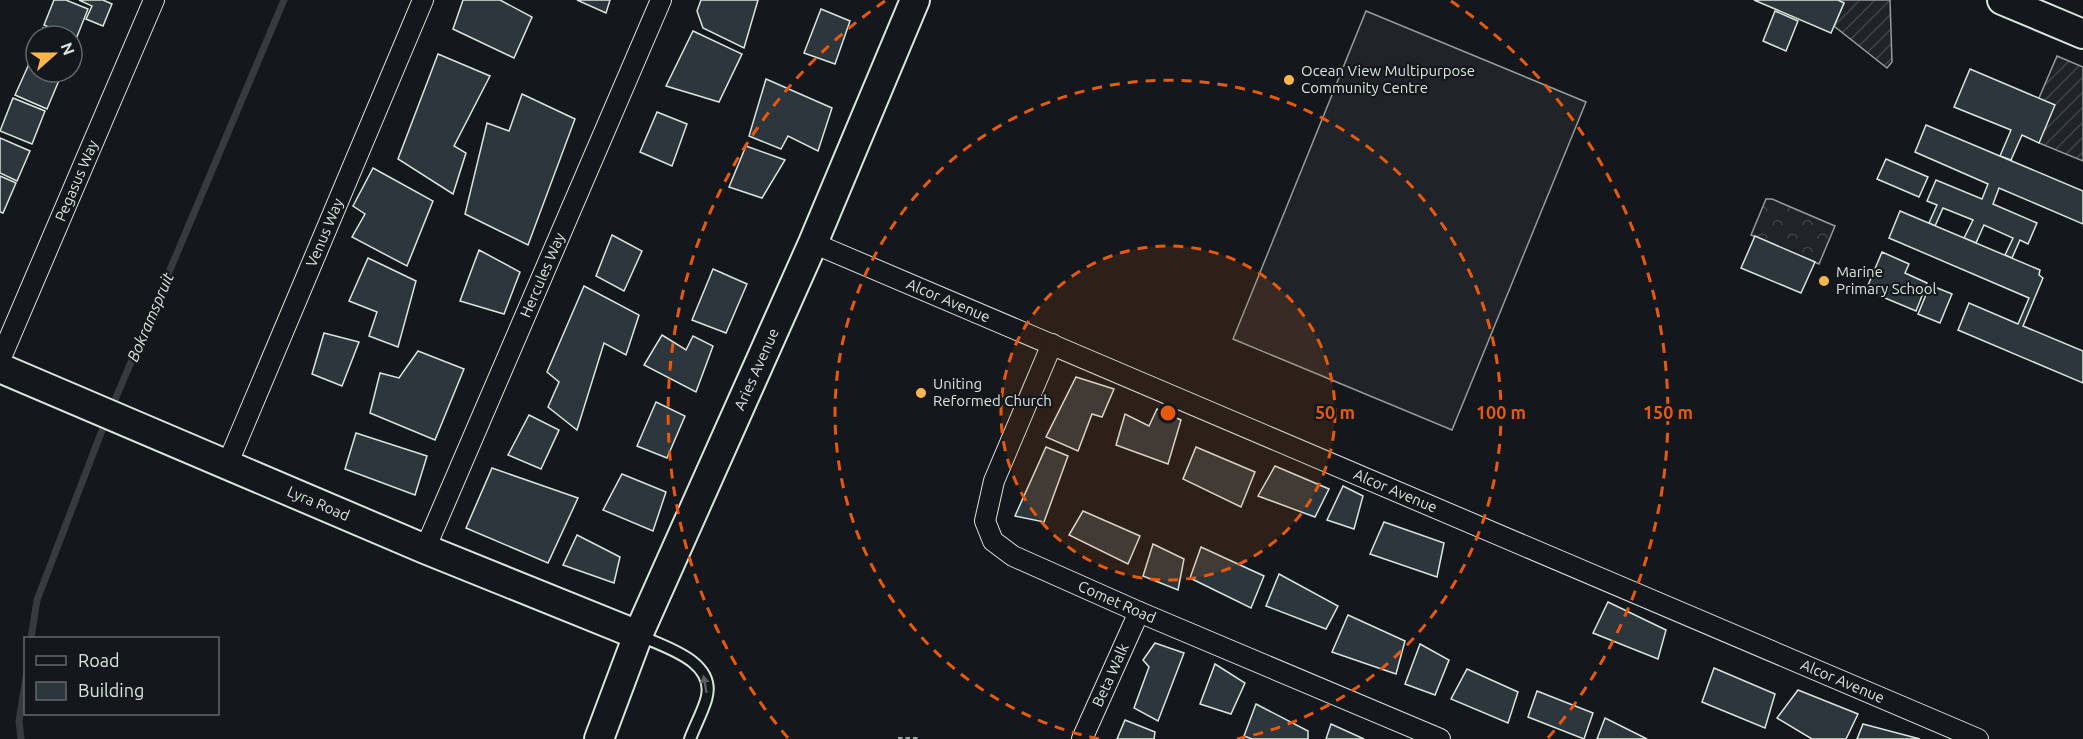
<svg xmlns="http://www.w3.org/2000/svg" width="2083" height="739" viewBox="0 0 2083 739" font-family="Ubuntu,sans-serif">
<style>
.grass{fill:#202428;stroke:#939e99;stroke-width:1.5}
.park{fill:url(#park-crowns);stroke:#939e99;stroke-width:1.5}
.garden{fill:url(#garden-furrows);stroke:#939e99;stroke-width:1.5}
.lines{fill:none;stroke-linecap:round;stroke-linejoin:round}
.stream{stroke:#363b3e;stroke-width:7}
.building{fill:#2c363c;stroke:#d8e6dc;stroke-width:1.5}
.lane-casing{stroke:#d8e6dc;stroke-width:14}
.street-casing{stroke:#d8e6dc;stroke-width:22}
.secondary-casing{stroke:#d8e6dc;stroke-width:32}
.path{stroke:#9da8a2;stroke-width:4;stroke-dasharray:4.5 3;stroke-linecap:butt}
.lane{stroke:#14181c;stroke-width:10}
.street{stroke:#14181c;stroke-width:20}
.secondary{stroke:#14181c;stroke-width:28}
.oneway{fill:#59605f}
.ring{fill:none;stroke:#e8590c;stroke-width:3;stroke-dasharray:10 8}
.poi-dot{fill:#ffb74d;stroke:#14181c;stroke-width:2}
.labels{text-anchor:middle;stroke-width:4.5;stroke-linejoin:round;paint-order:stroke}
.poi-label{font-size:15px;fill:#d8e6dc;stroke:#14181c;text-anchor:start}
.street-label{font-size:15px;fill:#d8e6dc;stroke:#14181c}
.water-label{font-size:16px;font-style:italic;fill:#d8e6dc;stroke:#14181c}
.centre{fill:#e8590c;stroke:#14181c;stroke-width:3}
.ring-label{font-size:18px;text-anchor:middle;font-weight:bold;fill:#e8590c;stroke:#14181c;stroke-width:4.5;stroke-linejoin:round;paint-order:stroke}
</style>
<defs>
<pattern id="park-crowns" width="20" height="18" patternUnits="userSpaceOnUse" patternTransform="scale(1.5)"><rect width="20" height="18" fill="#202428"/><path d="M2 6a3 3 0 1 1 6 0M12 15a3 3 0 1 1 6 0" fill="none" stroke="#404447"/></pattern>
<pattern id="garden-furrows" width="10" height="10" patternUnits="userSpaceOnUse" patternTransform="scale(1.5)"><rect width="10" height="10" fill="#202428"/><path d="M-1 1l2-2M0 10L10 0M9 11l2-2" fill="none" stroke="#404447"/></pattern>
</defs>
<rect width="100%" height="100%" fill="#14181c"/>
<path class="grass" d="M1366,11L1586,102L1452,430L1233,339Z"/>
<path class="park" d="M1766,199H1772L1835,226L1819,264L1751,235Z"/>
<g class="garden">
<path d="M1838,0H1890L1892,62L1887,68L1834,26L1844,3Z"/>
<path d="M2057,56L2083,67V161L2039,143V98Z"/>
</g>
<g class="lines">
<g class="stream">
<path d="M112,407L284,0"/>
<path d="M31,638L37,600L106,420"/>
<path d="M21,739L19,721L26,677"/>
</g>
</g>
<g class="building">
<path d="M54,0H66L88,9L76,39L44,25Z"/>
<path d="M79,0H103L112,4L103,26L86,19L92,6Z"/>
<path d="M463,0H500L532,17L514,58L453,29Z"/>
<path d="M577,0H610L606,13Z"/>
<path d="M701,0H758L744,48L703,28L697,11Z"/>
<path d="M1754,0H1838L1844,3L1831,33Z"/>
<path d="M821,9L850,21L835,64L804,53Z"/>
<path d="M1775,11L1798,21L1786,51L1763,41Z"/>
<path d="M43,28L62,36H40Z"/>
<path d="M693,31L742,54L719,102L666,86Z"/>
<path d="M438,54L490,76L454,146L466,153L453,194L398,159Z"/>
<path d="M29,64L36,67V72H47L60,78L47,109L15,95Z"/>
<path d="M1970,69L2055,105L2039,143L2022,135L2011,160L2000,156L2011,130L1954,107Z"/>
<path d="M766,79L832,108L818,151L788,136L781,149L749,136Z"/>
<path d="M522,94L575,119L528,245L465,214L487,123L509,131Z"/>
<path d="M13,98L45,111L32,144L0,131Z"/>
<path d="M657,112L687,124L672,166L640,152Z"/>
<path d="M1926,125L2083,191V224L1999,188L1993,204L2037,223L2028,244L2020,240L2012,258L2005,255L2013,238L1984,225L1976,243L1964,238L1973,220L1943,208L1935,226L1929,223L1937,205L1927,201L1936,180L1982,199L1988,184L1915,152Z"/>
<path d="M0,138L30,151L17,181L0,173Z"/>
<path d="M746,146L785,160L762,198L729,187Z"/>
<path d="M1886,159L1928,177L1919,197L1877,179Z"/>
<path d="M373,168L433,201L407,266L352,237L365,214L353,206Z"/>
<path d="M0,176L16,183L3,213L0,212Z"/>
<path d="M1900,211L2040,270L2039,275L2043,278L2023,326L2083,351V383L1958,330L1969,303L2018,324L2029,298L1889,238Z"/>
<path d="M612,235L642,251L624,291L596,276Z"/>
<path d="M1755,236L1815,262L1801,293L1741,268Z"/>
<path d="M479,250L520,272L504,314L460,301Z"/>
<path d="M1882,252L1909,264L1905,273L1927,283L1916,311L1866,290Z"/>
<path d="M368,258L416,281L398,347L369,336L377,312L349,301Z"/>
<path d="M713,269L747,284L726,333L692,320Z"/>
<path d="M1930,285L1952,294L1940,323L1918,314Z"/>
<path d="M584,286L639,315L626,355L604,343L577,430L548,407L559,382L547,372Z"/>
<path d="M324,333L359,342L342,386L312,374Z"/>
<path d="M662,335L686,350L693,336L713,346L696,392L644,365Z"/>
<path d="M418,351L464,369L435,440L370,413L380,373L399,378Z"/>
<path d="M1076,377L1114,389L1102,417L1092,414L1078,451L1046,437Z"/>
<path d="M656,402L685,416L667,458L637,446Z"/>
<path d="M1157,409L1181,420L1168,464L1116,445L1125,414L1149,426Z"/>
<path d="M529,415L559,430L541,469L508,455Z"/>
<path d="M356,433L427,456L415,495L345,469Z"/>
<path d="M1046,447L1068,456L1044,522L1015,516Z"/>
<path d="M1196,447L1255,472L1241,507L1183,479Z"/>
<path d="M1275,466L1329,489L1315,517L1258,496Z"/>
<path d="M492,468L578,498L548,563L466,528Z"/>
<path d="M622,474L666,492L653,531L603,510Z"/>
<path d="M1343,486L1363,496L1354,529L1327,520Z"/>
<path d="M1083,511L1140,536L1128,564L1069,535Z"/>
<path d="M1384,522L1444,543L1437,577L1370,554Z"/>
<path d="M577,535L620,557L614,583L563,565Z"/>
<path d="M1153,544L1184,559L1178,590L1143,576Z"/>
<path d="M1201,547L1264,576L1251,608L1190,578Z"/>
<path d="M1279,574L1338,606L1326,629L1266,606Z"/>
<path d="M1608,602L1666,630L1658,659L1593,633Z"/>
<path d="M1348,615L1405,641L1396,674L1332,652Z"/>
<path d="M1155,643L1184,653L1158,721L1134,708L1149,667L1143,660Z"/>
<path d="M1420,644L1449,660L1435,695L1405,684Z"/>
<path d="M1215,664L1245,683L1231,714L1200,704Z"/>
<path d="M1714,668L1775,694L1765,728L1702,702Z"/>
<path d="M1467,669L1518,692L1508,723L1451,699Z"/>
<path d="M1798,690L1858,714L1846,739H1812L1777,718Z"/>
<path d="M1537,691L1593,713L1584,739L1528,717Z"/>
<path d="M1256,704L1308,731V739H1252L1244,736Z"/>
<path d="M1605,718L1647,739H1597Z"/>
<path d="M1125,720L1155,732L1154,739H1117Z"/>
<path d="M1331,724L1364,739H1326Z"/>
<path d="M1863,724L1920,739H1857Z"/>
</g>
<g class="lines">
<g class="lane-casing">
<path id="lane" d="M638,635C664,647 718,661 706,700C702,713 695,726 690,739"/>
</g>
<g class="street-casing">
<g id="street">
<path id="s1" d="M813,243L1978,739"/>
<path id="s2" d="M1052,344L994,481L985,521L993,541L1013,556L1139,612L1440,739"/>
<path id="s3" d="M0,360L154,0"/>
<path id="s4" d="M227,465L423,0"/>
<path id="s5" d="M425,549L661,0"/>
<path id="s6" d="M1082,739L1139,612"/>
</g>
</g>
<g class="secondary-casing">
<g id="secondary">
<path d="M2002,0L2083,34"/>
<path id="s7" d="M0,368L425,549L638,635"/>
<path id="s8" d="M599,739L638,635L813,243L915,0"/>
</g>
</g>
<path class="path" d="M898,739H919"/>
<use href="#lane" class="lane"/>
<use href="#street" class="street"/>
<use href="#secondary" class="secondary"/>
</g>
<defs><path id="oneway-solid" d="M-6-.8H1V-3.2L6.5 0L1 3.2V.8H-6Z" transform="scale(1.5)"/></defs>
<use class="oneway" href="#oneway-solid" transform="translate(705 684) rotate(-100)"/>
<circle cx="1168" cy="413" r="167" fill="#e8590c" fill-opacity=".12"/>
<g class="ring">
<circle cx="1168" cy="413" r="167"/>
<path d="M1099 739A333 333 0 1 1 1237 739"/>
<path d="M788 738A500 500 0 0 1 885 1M1451 1A500 500 0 0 1 1548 738"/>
</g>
<g class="poi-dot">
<circle cx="1289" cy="80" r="6"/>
<circle cx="1824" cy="281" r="6"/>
<circle cx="921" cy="393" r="6"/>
</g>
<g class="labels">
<g class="poi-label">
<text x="1301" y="76">Ocean View Multipurpose<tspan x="1301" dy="17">Community Centre</tspan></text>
<text x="1836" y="277">Marine<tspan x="1836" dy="17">Primary School</tspan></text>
<text x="933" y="389">Uniting<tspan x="933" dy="17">Reformed Church</tspan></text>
</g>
<g class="street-label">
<text dy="5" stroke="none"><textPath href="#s3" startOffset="195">Pegasus Way</textPath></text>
<text dy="5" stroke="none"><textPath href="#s4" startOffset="252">Venus Way</textPath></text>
<text dy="5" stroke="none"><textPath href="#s5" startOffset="298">Hercules Way</textPath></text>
<text dy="5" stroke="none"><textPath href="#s1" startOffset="147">Alcor Avenue</textPath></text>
<text dy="5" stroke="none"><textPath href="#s8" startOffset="402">Aries Avenue</textPath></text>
<text dy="5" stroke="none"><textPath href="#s1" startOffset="633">Alcor Avenue</textPath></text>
<text dy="5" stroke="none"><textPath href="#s7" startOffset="346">Lyra Road</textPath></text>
<text dy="5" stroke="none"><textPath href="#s2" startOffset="350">Comet Road</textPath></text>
<text dy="5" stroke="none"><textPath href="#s6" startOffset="70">Beta Walk</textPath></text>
<text dy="5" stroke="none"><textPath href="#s1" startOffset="1119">Alcor Avenue</textPath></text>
</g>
<g class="water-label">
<text transform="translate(150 317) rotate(-67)" y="6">Bokramspruit</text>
</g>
</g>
<circle cx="1168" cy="413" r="9" class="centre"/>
<g class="ring-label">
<text x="1335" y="419">50 m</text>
<text x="1501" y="419">100 m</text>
<text x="1668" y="419">150 m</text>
</g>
<rect x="24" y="637" width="195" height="78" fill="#14181c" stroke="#626a69" stroke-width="1.5"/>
<rect x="36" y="656" width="30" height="9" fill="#14181c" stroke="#626a69" stroke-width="1.5"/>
<text x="78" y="667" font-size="18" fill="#d8e6dc">Road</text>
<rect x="36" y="682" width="30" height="18" fill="#2c363c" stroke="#626a69" stroke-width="1.5"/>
<text x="78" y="697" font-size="18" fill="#d8e6dc">Building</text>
<g transform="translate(54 54) rotate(69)"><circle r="28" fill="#14181c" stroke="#626a69" stroke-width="1.5"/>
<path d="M0-4.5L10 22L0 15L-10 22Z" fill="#ffb74d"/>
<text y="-9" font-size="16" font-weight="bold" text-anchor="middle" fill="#d8e6dc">N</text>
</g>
</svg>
